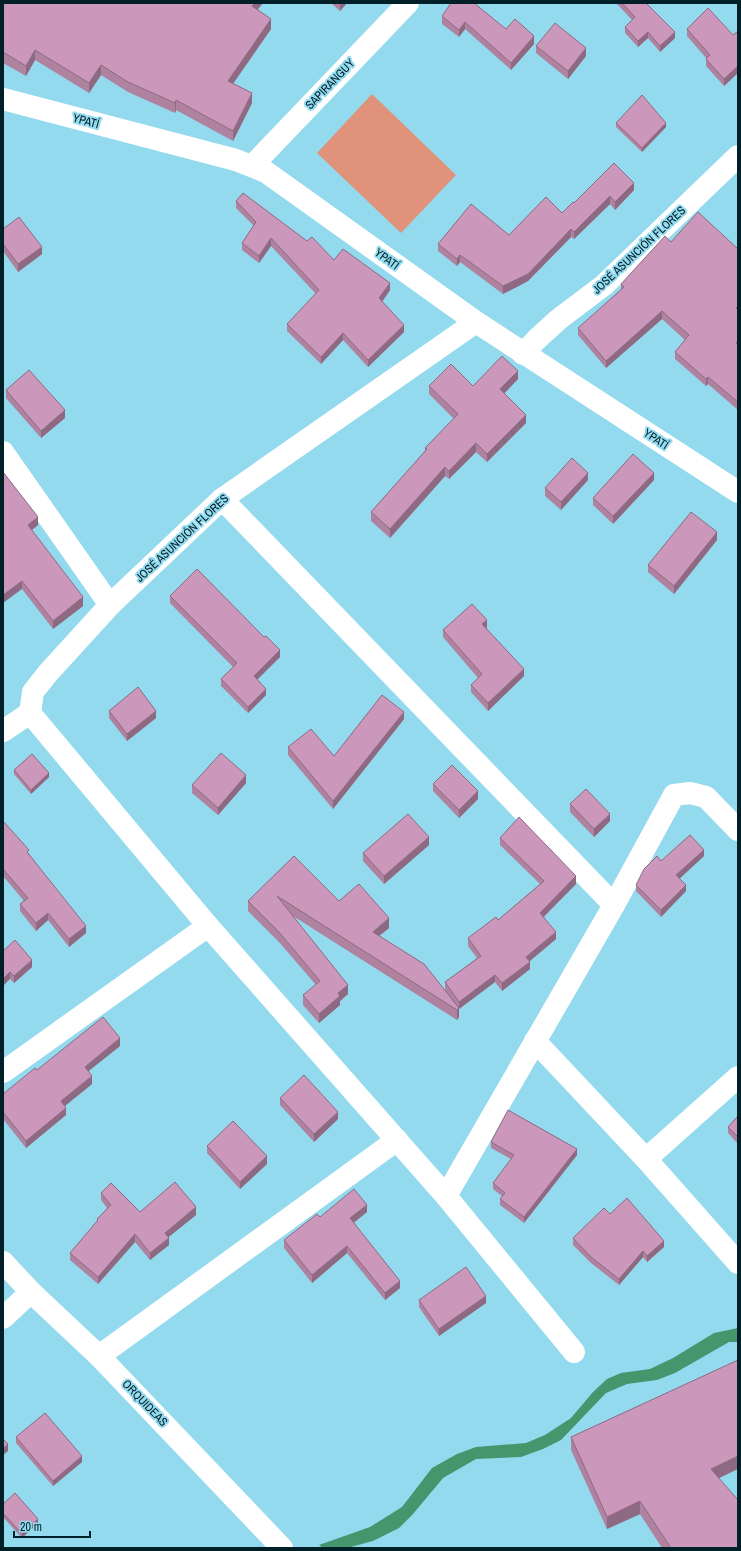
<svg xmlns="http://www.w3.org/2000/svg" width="741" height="1551" viewBox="0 0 741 1551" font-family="'Archivo Narrow',sans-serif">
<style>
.green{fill:#e0937a}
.water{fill:#45966d}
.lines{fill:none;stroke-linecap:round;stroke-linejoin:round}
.street{stroke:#fff;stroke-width:22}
.secondary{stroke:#fff;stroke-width:22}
.wall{fill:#af82a0}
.shaded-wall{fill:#8e6a82}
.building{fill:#cb97ba;stroke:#8e6a82}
.labels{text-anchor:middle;stroke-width:4;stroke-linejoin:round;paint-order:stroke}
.street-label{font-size:12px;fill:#011f27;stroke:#93daef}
</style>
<rect width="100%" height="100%" fill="#93daef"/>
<path class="green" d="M372,94L456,175L401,233L317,153Z"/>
<path class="water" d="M738,1328V1342H729L675,1373L657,1380L627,1384L606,1393L561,1440L543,1449L521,1457L476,1459L443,1478L413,1514L399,1528L373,1541L347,1548H323L319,1545L370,1527L402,1507L432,1468L457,1454L476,1447L526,1443L545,1435L571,1418L593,1392L607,1379L621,1373L650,1369L673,1358L714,1333Z"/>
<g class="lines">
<g class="street">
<path d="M252,166L408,3"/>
<path d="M3,452L110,605"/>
<path d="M222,499L614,905"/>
<path d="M30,713L208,926L446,1196L574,1352"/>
<path d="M3,731L30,713L33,692L48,673L110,605L222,499L476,322"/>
<path d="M535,1041L646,1159L738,1263"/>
<path d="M3,1072L208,926"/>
<path d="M646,1159L738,1077"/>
<path d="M446,1196L614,905L674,795L690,793L706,797L738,830"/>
<path d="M3,1262L31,1292L99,1356L282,1548"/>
<path d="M3,1318L31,1292"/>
<path d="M99,1356L397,1140"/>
</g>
<g class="secondary">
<path d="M3,99L236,160L266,172L476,322L738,492"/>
<path d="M523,354L537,339L559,319L604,285L738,156"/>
</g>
</g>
<g class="wall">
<path d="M3,3H263L258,9L271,29L233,83L252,103L233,141L176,110L175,113L128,92L101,75L89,93L35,60L26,76L3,63Z"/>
<path d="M331,3H347L340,11Z"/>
<path d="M616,3H646L675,38L660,52L648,38L638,47L625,33V27L632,20Z"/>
<path d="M442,16L506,29L534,44L511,70L465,29L459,37L442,24Z"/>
<path d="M687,29L733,35L738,31V73L724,86L706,66V58L687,36Z"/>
<path d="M536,46L586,56L568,79L536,53Z"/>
<path d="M616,123L666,127L642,152L616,127Z"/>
<path d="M634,190L615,210L610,204L574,239L571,237L528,281L503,294L460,262L457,266L438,251V244L509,235L562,213L574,203Z"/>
<path d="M236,201L334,260L390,290L382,302L404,332L368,367L343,340L321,364L287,331V324L316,294L271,246L259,263L242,250V243L254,226L236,208Z"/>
<path d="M3,229L42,254L18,272L3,251Z"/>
<path d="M671,242L738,249V410L708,384L706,386L675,359V352L685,340L662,319L606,368L578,335V328L621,290V284Z"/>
<path d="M518,379L504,393L526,423L487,462L476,452L449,479L445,476L390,538L371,521V512L425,451V448L454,419L429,394V386H473Z"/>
<path d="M6,390L65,418L41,438L6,398Z"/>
<path d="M3,472L38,525L32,530L83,606L53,629L22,589Z"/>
<path d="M588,480L561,510L545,496V488Z"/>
<path d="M654,480L613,524L593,505V498Z"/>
<path d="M717,540L674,594L648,572V565Z"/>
<path d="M170,596L280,657L257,679L266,695L248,713L221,686V679L233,667L170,603Z"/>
<path d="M486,628L524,676L488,711L471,692V685L478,678L443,637V630L487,628Z"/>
<path d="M109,711L156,718L127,741L109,718Z"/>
<path d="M404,719L333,809L288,755V747L334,756Z"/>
<path d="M14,770L49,777L31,794L14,774Z"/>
<path d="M246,783L218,815L192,793V785Z"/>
<path d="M433,784L478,799L459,818L433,791Z"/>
<path d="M570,804L610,821L594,837L570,812Z"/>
<path d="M3,821L29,854L86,933L69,947L48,920L36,931L20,911V904L24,901L3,876Z"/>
<path d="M500,838L576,884L544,917L556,939L530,961V969L502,991L495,982L459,1009V1017L457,1020L293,916L348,994L340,1001V1005L319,1023L303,1005V995L316,985L279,942L248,911V901L294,856L339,901L389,928L379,936L449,996L445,990V982L477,958L468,946V938L498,920L540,884L500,845Z"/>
<path d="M429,845L384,884L363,861V853Z"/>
<path d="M704,856L679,879L686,891L661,917L636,891V885L661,861Z"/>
<path d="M3,951L32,967L14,983L10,979Z"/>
<path d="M120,1046L88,1071L92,1084L65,1106L66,1115L26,1148L3,1119V1094L37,1070Z"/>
<path d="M280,1098L338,1119L314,1142L280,1105Z"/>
<path d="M738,1116V1144L728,1133V1127Z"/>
<path d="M491,1142L577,1155L524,1223L500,1205V1199L502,1196L493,1189V1183L511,1159L491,1148Z"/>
<path d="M207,1146L267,1164L240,1189L207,1153Z"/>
<path d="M101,1193L140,1212L196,1215L168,1237L169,1245L150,1260L135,1242L98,1284L70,1260V1253L97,1222V1219L107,1208L101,1200Z"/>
<path d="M367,1212L354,1223L400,1288L385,1300L347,1253L312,1283L284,1248V1240L320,1217Z"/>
<path d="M610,1214L664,1247L647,1262L643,1257L619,1285L591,1263L573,1245V1238Z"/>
<path d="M419,1300L486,1303L439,1336L419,1307Z"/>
<path d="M16,1437L82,1462L53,1486L16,1443Z"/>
<path d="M571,1437L719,1478L738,1548H662L640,1514L607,1529L571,1450Z"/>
<path d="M3,1504L38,1523L22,1538L3,1517Z"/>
</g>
<g class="shaded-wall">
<path d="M255,3H263L252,16V6Z"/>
<path d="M340,3H347L340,11Z"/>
<path d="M271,19V29L228,91V81Z"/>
<path d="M465,22V29L459,37V30Z"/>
<path d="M648,32V38L638,47V41Z"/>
<path d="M675,32V38L660,52V46Z"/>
<path d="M534,36V44L511,70V63Z"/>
<path d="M586,48V56L568,79V71Z"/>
<path d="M35,50V60L26,76V66Z"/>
<path d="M101,65V75L89,93V83Z"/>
<path d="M738,66V73L724,86V79Z"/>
<path d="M252,93V103L233,141V131Z"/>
<path d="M176,100V110L175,113V103Z"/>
<path d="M666,123V127L642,152V148Z"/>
<path d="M634,183V190L615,210V202Z"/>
<path d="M610,196V204L574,239V232Z"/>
<path d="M571,229V237L528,281L503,294V286Z"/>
<path d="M271,238V246L259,263V256Z"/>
<path d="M42,247V254L18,272V264Z"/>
<path d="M460,255V262L457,266V259Z"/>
<path d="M390,283V290L379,306V298Z"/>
<path d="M662,311V319L606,368V361Z"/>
<path d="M404,325V332L368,367V360Z"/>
<path d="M343,333V340L321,364V357Z"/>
<path d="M518,371V379L500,398V389Z"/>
<path d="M708,377V384L706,386V379Z"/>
<path d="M65,410V418L41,438V431Z"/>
<path d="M526,415V423L487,462V454Z"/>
<path d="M476,443V452L449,479V471Z"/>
<path d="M445,467V476L390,538V529Z"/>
<path d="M588,473V480L561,510V502Z"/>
<path d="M654,473V480L613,524V516Z"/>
<path d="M38,517V525L28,533V525Z"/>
<path d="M717,532V540L674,594V586Z"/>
<path d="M22,581V589L3,603V595Z"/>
<path d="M83,597V606L53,629V621Z"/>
<path d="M487,620V628L482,632V624Z"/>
<path d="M280,650V657L254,683V676Z"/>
<path d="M524,669V676L488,711V703Z"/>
<path d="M266,689V695L248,713V707Z"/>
<path d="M156,711V718L127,741V734Z"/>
<path d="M404,712V719L333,809V801Z"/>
<path d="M49,773V777L31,794V790Z"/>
<path d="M246,775V783L218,815V808Z"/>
<path d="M478,791V799L459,818V810Z"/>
<path d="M610,814V821L594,837V829Z"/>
<path d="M429,837V845L384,884V876Z"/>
<path d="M704,850V856L676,882V875Z"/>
<path d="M576,876V884L540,920V913Z"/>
<path d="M686,885V891L661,917V910Z"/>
<path d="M48,913V920L36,931V923Z"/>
<path d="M389,918V928L373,941V932Z"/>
<path d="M86,926V933L69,947V939Z"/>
<path d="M556,932V939L526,964V957Z"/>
<path d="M32,960V967L14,983V976Z"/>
<path d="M530,962V969L502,991V983Z"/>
<path d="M10,972V979L3,986V979Z"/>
<path d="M495,975V982L459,1009V1017L457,1020V1010L459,1008V1002Z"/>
<path d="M348,985V994L340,1001V1005L319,1023V1014L338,993Z"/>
<path d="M120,1038V1046L85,1074V1067Z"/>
<path d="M92,1076V1084L61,1109V1101Z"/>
<path d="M66,1108V1115L26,1148V1141Z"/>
<path d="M338,1112V1119L314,1142V1134Z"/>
<path d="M577,1149V1155L524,1223V1217Z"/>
<path d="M267,1156V1164L240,1189V1182Z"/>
<path d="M367,1205V1212L350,1225V1218Z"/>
<path d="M196,1207V1215L165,1240V1233Z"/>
<path d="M135,1234V1242L98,1284V1277Z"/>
<path d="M169,1238V1245L150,1260V1253Z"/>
<path d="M664,1241V1247L647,1262V1256Z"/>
<path d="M347,1246V1253L312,1283V1275Z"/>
<path d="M643,1251V1257L619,1285V1279Z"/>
<path d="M400,1281V1288L385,1300V1293Z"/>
<path d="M486,1296V1303L439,1336V1329Z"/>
<path d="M8,1444V1451L3,1455V1449Z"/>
<path d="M82,1456V1462L53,1486V1481Z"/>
<path d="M738,1456V1469L711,1482V1469Z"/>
<path d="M640,1501V1514L607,1529V1517Z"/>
<path d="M38,1519V1523L22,1538V1534Z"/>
</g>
<g class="building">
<path d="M3,3H255L252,6L271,19L228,81L252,93L233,131L176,100L175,103L128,82L101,65L89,83L35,50L26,66L3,52Z"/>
<path d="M451,3H474L506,29L515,19L534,36L511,63L465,22L459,30L442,16Z"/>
<path d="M622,3H646L675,32L660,46L648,32L638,41L625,27L635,17Z"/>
<path d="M708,8L733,35L738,31V66L724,79L706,59L710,55L687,29Z"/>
<path d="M555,23L586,48L568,71L536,46Z"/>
<path d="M642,95L666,123L642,148L616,123Z"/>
<path d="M614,163L634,183L615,202L610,196L574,232L571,229L528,274L503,286L460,255L457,259L438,244L471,204L509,235L546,197L562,213L573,202L574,203Z"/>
<path d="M243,193L307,241L312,237L334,260L343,249L390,283L379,298L404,325L368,360L343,333L321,357L287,324L319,290L271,238L259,256L242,243L256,222L236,201Z"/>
<path d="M698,212L738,249V306L736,308L738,310V341L736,343L738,344V402L708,377L706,379L675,352L689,335L662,311L606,361L578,328L624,287L621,284L665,236L671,242Z"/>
<path d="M19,217L42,247L18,264L3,244V229Z"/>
<path d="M502,356L518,371L500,389L526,415L487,454L476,443L449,471L445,467L390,529L371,512L427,449L425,448L458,414L429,386L451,364L473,386Z"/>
<path d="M29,370L65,410L41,431L6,390Z"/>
<path d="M633,454L654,473L613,516L593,498Z"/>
<path d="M572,458L588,473L561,502L545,488Z"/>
<path d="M3,472L38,517L28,525L83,597L53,621L22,581L3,595Z"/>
<path d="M691,512L717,532L674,586L648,565Z"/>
<path d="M197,569L264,637L266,636L280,650L254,676L266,689L248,707L221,679L237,663L170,596Z"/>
<path d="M472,604L487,620L482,624L524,669L488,703L471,685L482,674L443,630Z"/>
<path d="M138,687L156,711L127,734L109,711Z"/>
<path d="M382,695L404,712L333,801L288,747L311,729L334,756Z"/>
<path d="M221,753L246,775L218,808L192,785Z"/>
<path d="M32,754L49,773L31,790L14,770Z"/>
<path d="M452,765L478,791L459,810L433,784Z"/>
<path d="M586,789L610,814L594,829L570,804Z"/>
<path d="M408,814L429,837L384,876L363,853Z"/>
<path d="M519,817L576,876L540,913L556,932L526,957L530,962L502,983L495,975L459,1002L445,982L481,956L468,938L496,917L498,920L544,881L500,838Z"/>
<path d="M3,821L29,850L27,852L86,926L69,939L48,913L36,923L20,904L28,898L3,869Z"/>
<path d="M690,835L704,850L676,875L686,885L661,910L636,885L644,869L657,856L661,861Z"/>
<path d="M294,856L339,901L359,884L389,918L373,932L424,964L459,1008L457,1010L277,896L348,985L338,993L340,996L319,1014L303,995L320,981L279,932L248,901Z"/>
<path d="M15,940L32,960L14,976L10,972L3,979V951Z"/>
<path d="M103,1017L120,1038L85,1067L92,1076L61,1101L66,1108L26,1141L3,1112V1094L35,1068L37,1070Z"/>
<path d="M304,1075L338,1112L314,1134L280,1098Z"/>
<path d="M508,1110L577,1149L524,1217L500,1199L505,1193L493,1183L514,1155L491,1142Z"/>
<path d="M738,1116V1137L728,1127Z"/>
<path d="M233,1121L267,1156L240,1182L207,1146Z"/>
<path d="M175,1182L196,1207L165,1233L169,1238L150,1253L135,1234L98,1277L70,1253L98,1220L97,1219L111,1205L101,1193L111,1183L140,1212Z"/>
<path d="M354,1189L367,1205L350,1218L400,1281L385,1293L347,1246L312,1275L284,1240L317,1214L320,1217Z"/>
<path d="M627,1198L664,1241L647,1256L643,1251L619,1279L591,1257L573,1238L604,1208L610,1214Z"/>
<path d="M466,1267L486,1296L439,1329L419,1300Z"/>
<path d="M738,1360V1456L711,1469L738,1500V1548H671L640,1501L607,1517L571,1437Z"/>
<path d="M45,1413L82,1456L53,1481L16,1437Z"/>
<path d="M3,1439L8,1444L3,1449Z"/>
<path d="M15,1493L38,1519L22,1534L3,1513V1504Z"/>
</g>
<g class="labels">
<g class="street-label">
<text transform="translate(330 84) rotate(-46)" y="4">SAPIRANGUY</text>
<text transform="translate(86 121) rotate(15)" y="4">YPATÍ</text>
<text transform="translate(639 250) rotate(-43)" y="4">JOSÉ ASUNCIÓN FLORES</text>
<text transform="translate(387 259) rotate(36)" y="4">YPATÍ</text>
<text transform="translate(656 439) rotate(33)" y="4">YPATÍ</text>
<text transform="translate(182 538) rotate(-43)" y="4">JOSÉ ASUNCIÓN FLORES</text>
<text transform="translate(145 1403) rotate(46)" y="4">ORQUIDEAS</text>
</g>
</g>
<rect width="741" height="1551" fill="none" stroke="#011f27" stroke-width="8"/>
<path d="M14 1531v6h76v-6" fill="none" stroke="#011f27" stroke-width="2"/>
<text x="20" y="1531" font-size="12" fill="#011f27" stroke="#93daef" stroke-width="3" paint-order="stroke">20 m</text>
</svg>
